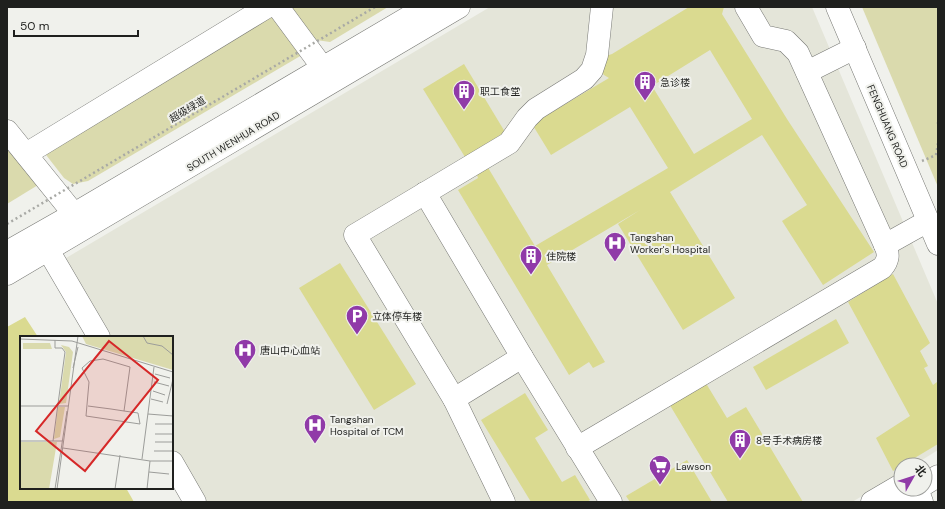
<svg xmlns="http://www.w3.org/2000/svg" width="945" height="509" viewBox="0 0 945 509" font-family="'DM Sans','Noto Sans SC',sans-serif">
<style>
.built{fill:#e4e5d9}
.green{fill:#dadaad}
.building{fill:#dada90;fill-rule:evenodd}
.lines{fill:none;stroke-linecap:round;stroke-linejoin:round}
.minor-casing{stroke:#787975;stroke-width:23}
.path{stroke:#a8a9a5;stroke-width:2.5;stroke-dasharray:2 3;stroke-linecap:butt}
.minor{stroke:#fff;stroke-width:22}
.path-bridge{stroke:#a8a9a5;stroke-width:2.5;stroke-dasharray:2 3;stroke-linecap:butt}
.labels{text-anchor:middle;stroke-width:4;stroke-linejoin:round;paint-order:stroke}
.poi-label{font-size:10px;fill:#1f201e;stroke:#f0f1ec;text-anchor:start}
.street-label{font-size:10px;fill:#1f201e;stroke:#f0f1ec}
.inset-road{fill:none;stroke:#9c9d9a;stroke-width:1}
.view{fill:#d62828;fill-opacity:0.15;stroke:#d62828;stroke-width:2}
.inset-edge{fill:none;stroke:#1f201e;stroke-width:2}
</style>
<rect width="100%" height="100%" fill="#f0f1ec"/>
<path class="built" d="M490,7H812L938,304V450L914,465H901V473L852,502H204L172,449V337H106L61,261Z"/>
<g class="green">
<path d="M288,7H388L330,42L316,40Z"/>
<path d="M862,7H938V187Z"/>
<path d="M269,14L302,55L88,181L73,184L64,178L43,151Z"/>
<path d="M7,147L38,185L7,204Z"/>
</g>
<g class="building">
<path d="M689,7H724L722,14L787,119L874,252L823,285L782,221L807,205L762,135L670,192L735,298L683,330L618,224L640,210L547,265L605,362L593,368L589,362L569,375L458,190L478,178L476,172L487,166L535,246L668,168L630,107L551,155L532,124L609,78L604,75L602,72L606,56L612,54ZM710,50L752,119L694,154L652,86Z"/>
<path d="M464,64L505,132L465,157L423,89Z"/>
<path d="M340,263L416,384L374,410L299,288Z"/>
<path d="M893,274L930,343L920,351L928,366L924,368L933,385L937,382L938,384V444L893,471L876,438L910,416L848,302Z"/>
<path d="M25,317L38,337H21V488H126L134,502H7V327Z"/>
<path d="M836,319L849,343L766,390L753,367Z"/>
<path d="M704,380L727,418L746,407L803,502H728L668,402Z"/>
<path d="M525,393L548,430L535,438L562,482L575,475L590,500L587,502H531L481,420Z"/>
<path d="M687,460L712,502H630L626,496Z"/>
</g>
<g class="lines">
<g class="minor-casing">
<g id="minor">
<path d="M278,7L323,68"/>
<path d="M837,7L938,244"/>
<path d="M807,72L855,48"/>
<path d="M7,131L74,214"/>
<path d="M26,154L267,7"/>
<path d="M425,193L522,357L611,502"/>
<path d="M40,239L48,250L99,337"/>
<path d="M885,245L928,221"/>
<path d="M7,252L74,214L426,7"/>
<path d="M7,274L459,7"/>
<path d="M454,399L522,357"/>
<path d="M577,448L882,268C889,260 889,254 885,245L798,53L786,41L763,36L746,7"/>
<path d="M172,462L195,502"/>
<path d="M925,484L938,476"/>
<path d="M504,502L454,399L355,235L509,143L527,118L536,109L584,79L592,70L597,55L602,7"/>
<path d="M872,502L901,485"/>
<path d="M895,502L917,489L922,502"/>
</g>
</g>
<g class="path">
<path d="M938,122V124"/>
<path d="M936,155L938,143"/>
<path d="M922,161L936,155"/>
</g>
<use href="#minor" class="minor"/>
<path class="path-bridge" d="M7,224L375,7"/>
</g>
<defs>
<g id="building-pin" transform="scale(1.15)"><path d="M0 17L-7.5 6A9.5 9.5 0 1 1 7.5 6Z" fill="#903aa8" stroke="#f0f1ec"/><path d="M-4-6H4V6H1V3H-1V6H-4ZM-2.5-4.3h1.7v1.8h-1.7ZM.8-4.3h1.7v1.8H.8ZM-2.5-1h1.7V.8h-1.7ZM.8-1h1.7V.8H.8Z" fill="#fff"/></g>
<g id="hospital-pin" transform="scale(1.15)"><path d="M0 17L-7.5 6A9.5 9.5 0 1 1 7.5 6Z" fill="#903aa8" stroke="#f0f1ec"/><path d="M-5-5h3v3.5h4V-5h3V5h-3V1.5h-4V5h-3Z" fill="#fff"/></g>
<g id="parking-pin" transform="scale(1.15)"><path d="M0 17L-7.5 6A9.5 9.5 0 1 1 7.5 6Z" fill="#903aa8" stroke="#f0f1ec"/><path d="M-3.5-5.5H1a3.5 3.5 0 0 1 0 7H-1V5.5H-3.5ZM-1-3.4V-.6H.8a1.4 1.4 0 0 0 0-2.8Z" fill="#fff"/></g>
<g id="supermarket-pin" transform="scale(1.15)"><path d="M0 17L-7.5 6A9.5 9.5 0 1 1 7.5 6Z" fill="#903aa8" stroke="#f0f1ec"/><path d="M-6-5.5h2.5l.6 2H6L4.5 2H-2.5L-4.4-4H-6ZM-1.5 3.2a1.3 1.3 0 1 0 .1 0ZM3 3.2a1.3 1.3 0 1 0 .1 0Z" fill="#fff"/></g>
</defs>
<g fill-rule="evenodd">
<use href="#building-pin" x="645" y="82"/>
<use href="#building-pin" x="464" y="91"/>
<use href="#hospital-pin" x="615" y="243"/>
<use href="#building-pin" x="531" y="256"/>
<use href="#parking-pin" x="357" y="316"/>
<use href="#hospital-pin" x="245" y="350"/>
<use href="#hospital-pin" x="315" y="425"/>
<use href="#building-pin" x="740" y="440"/>
<use href="#supermarket-pin" x="660" y="466"/>
</g>
<g class="labels">
<g class="poi-label">
<text x="660" y="86">急诊楼</text>
<text x="480" y="95">职工食堂</text>
<text x="630" y="241">Tangshan<tspan x="630" dy="12">Worker's Hospital</tspan></text>
<text x="546" y="260">住院楼</text>
<text x="372" y="320">立体停车楼</text>
<text x="260" y="354">唐山中心血站</text>
<text x="330" y="423">Tangshan<tspan x="330" dy="12">Hospital of TCM</tspan></text>
<text x="756" y="444">8号手术病房楼</text>
<text x="676" y="470">Lawson</text>
</g>
<g class="street-label">
<text transform="translate(187 109) rotate(-31)" y="4">超级绿道</text>
<text transform="translate(888 126) rotate(67)" y="4">FENGHUANG ROAD</text>
<text transform="translate(233 141) rotate(-31)" y="4">SOUTH WENHUA ROAD</text>
</g>
</g>
<g transform="translate(20 336)">
<rect width="153" height="153" fill="#f0f1ec"/>
<path d="M62,0H153V34L66,8ZM3,7H30L32,13H3ZM41,9L49,11L53,16L46,67L39,68L46,16ZM38,71H45L40,101L34,103ZM0,106H37L29,153H0Z" fill="#dadaad"/>
<path class="inset-road" d="M123,0L127,7L142,10L153,19M0,3L52,5L153,36M53,32L58,11M135,38L150,42M134,46L149,50M133,55L145,59M131,63L143,66M147,68L153,43M0,70H48M68,70L91,73L104,75L118,77L120,88L66,80L69,46L62,32L70,25L83,23L110,31L104,75M128,78L153,80M135,88H153M135,98H153M0,105H42M33,105L45,16L42,12H35V4M135,106H153M43,112L130,125H153M134,115H153M122,123L134,31M129,136L149,138M35,153L47,75M37,153L58,0M95,153L100,119M127,153L130,125"/>
<path class="view" d="M89,5L138,44L65,135L16,95Z"/>
<rect width="153" height="153" class="inset-edge"/>
</g>
<rect width="945" height="509" fill="none" stroke="#1f201e" stroke-width="16"/>
<g transform="translate(913 477) rotate(51)"><circle r="19" fill="#f0f1ec" stroke="#9c9d9a"/>
<path d="M0-3L7 15L0 10L-7 15Z" fill="#903aa8"/>
<text y="-6" font-size="11" font-weight="bold" text-anchor="middle" fill="#1f201e">北</text>
</g>
<path d="M14 30v6h124v-6" fill="none" stroke="#1f201e" stroke-width="2"/>
<text x="20" y="30" font-size="12" fill="#1f201e" stroke="#f0f1ec" stroke-width="3" paint-order="stroke">50 m</text>
</svg>
